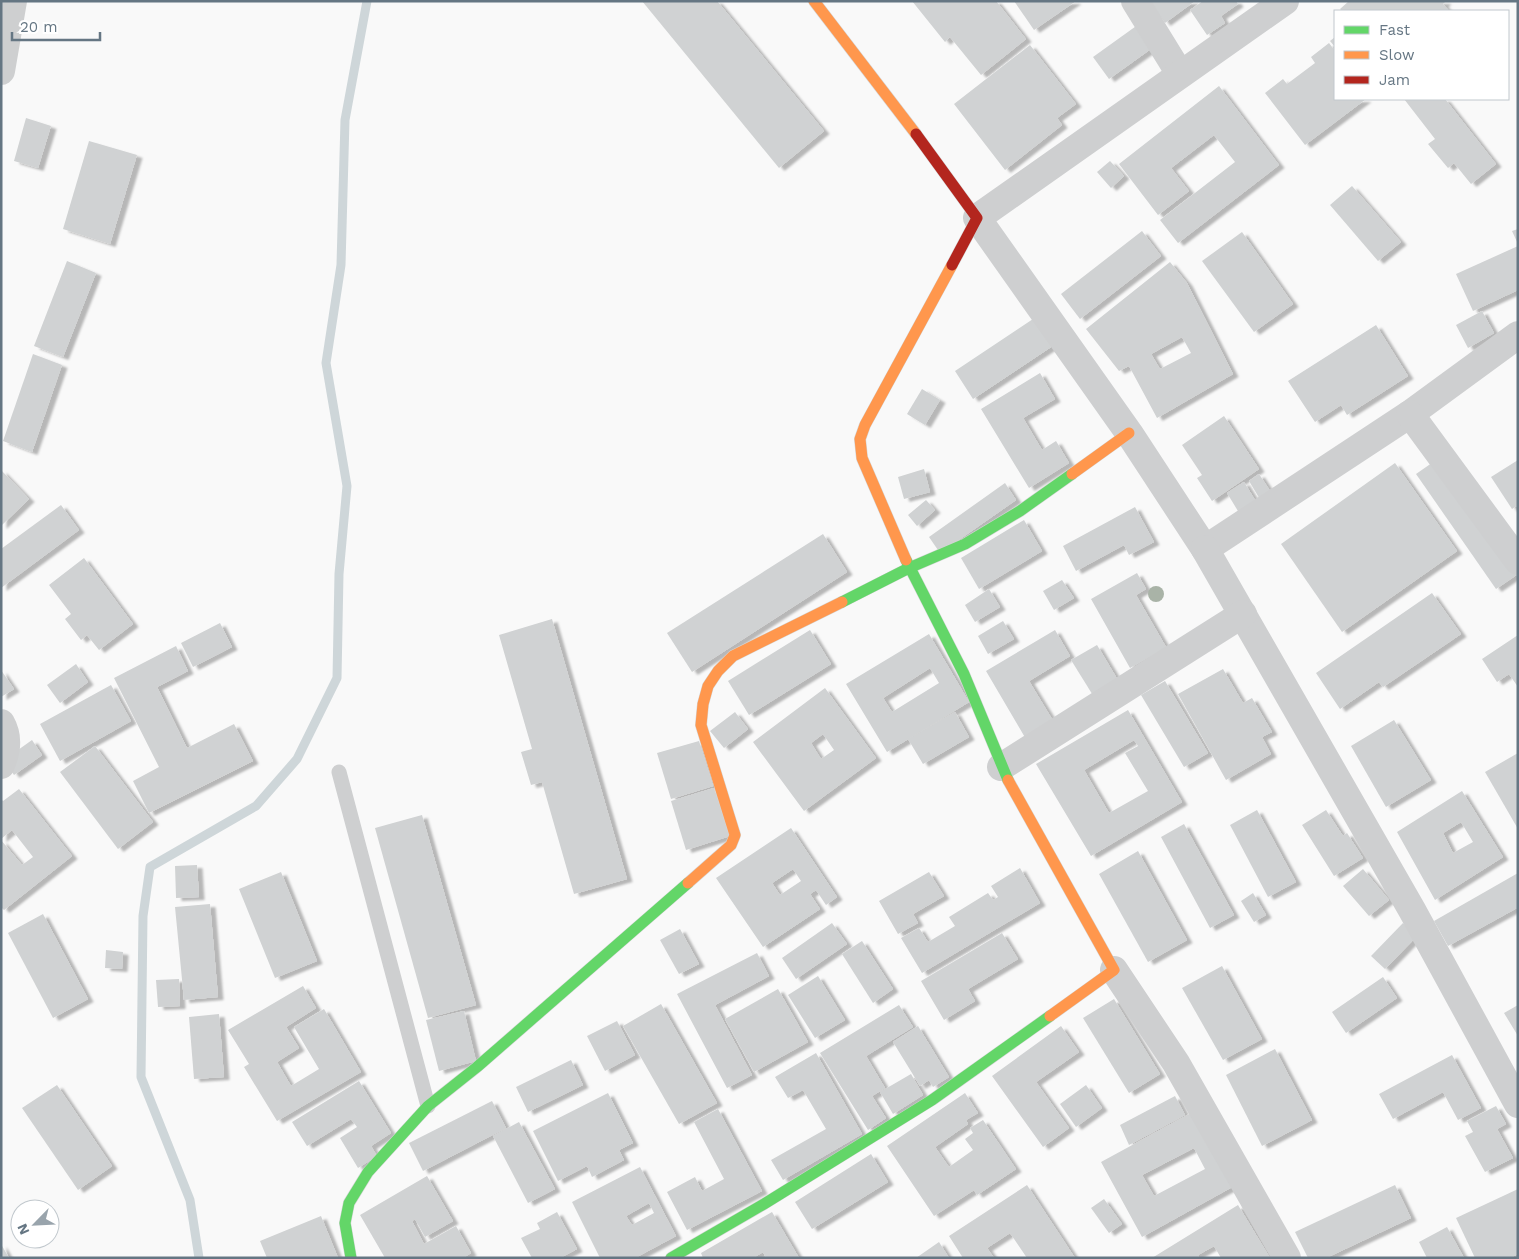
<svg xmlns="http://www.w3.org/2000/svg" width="1519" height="1259" viewBox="0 0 1519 1259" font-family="'Work Sans',sans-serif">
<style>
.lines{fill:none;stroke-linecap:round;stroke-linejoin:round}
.stream{stroke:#ced6d9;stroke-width:9}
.building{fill:#d0d2d3;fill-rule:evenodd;filter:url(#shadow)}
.fast-casing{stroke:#d5d6d7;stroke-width:12}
.slow-casing{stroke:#d5d6d7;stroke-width:12}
.jam-casing{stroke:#d5d6d7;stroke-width:12}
.lane{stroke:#cecfd0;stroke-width:15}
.street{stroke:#cecfd0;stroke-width:28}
.fast{stroke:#63d668;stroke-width:11}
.slow{stroke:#ff974d;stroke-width:11}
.jam{stroke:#b3261e;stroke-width:11}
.tree{fill:#a9b3a7}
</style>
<defs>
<filter id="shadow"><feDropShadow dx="5.5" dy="3" stdDeviation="1" flood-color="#0004"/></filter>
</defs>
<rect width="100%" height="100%" fill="#f9f9f9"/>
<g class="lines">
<path class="stream" d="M199,1258L190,1200L141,1077L143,916L150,867L256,806L297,759L337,678L339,574L347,486L326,363L341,265L345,120L367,1"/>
</g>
<g class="building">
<path d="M642,1H717L824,131L779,168Z"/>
<path d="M912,1H996L1026,39L981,75L950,37L945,42Z"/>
<path d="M1014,1H1076L1034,30Z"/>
<path d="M1149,1H1195L1165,23Z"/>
<path d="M1203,1H1236L1238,4L1221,16L1225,23L1207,35L1190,10Z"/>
<path d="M1349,1H1446L1443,4L1449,11H1342L1340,9Z"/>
<path d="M1139,24L1155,46L1109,79L1093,57Z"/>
<path d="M1335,37V47L1330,41Z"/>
<path d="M1329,43L1335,51V99H1366L1305,145L1265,93L1283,79L1287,84L1315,63L1311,57Z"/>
<path d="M1030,45L1076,104L1057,118L1062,125L1005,170L954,104Z"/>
<path d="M1219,86L1279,165L1178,243L1160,220L1235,162L1214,135L1171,168L1189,191L1158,215L1119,164Z"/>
<path d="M1404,99H1445L1496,164L1471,184L1454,163L1448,168L1428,144L1435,139Z"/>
<path d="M26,118L51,126L38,168L14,161Z"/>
<path d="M89,141L137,155L110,244L63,229Z"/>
<path d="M1110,161L1124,176L1111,188L1097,172Z"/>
<path d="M1352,186L1401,242L1378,261L1330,205Z"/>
<path d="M1518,229V244L1512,231Z"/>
<path d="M1142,231L1161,256L1080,319L1061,294Z"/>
<path d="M1242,232L1293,304L1254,332L1202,261Z"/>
<path d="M1518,246V290L1473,311L1456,274Z"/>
<path d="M67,261L96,273L63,357L34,346Z"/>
<path d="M1170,262L1187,283L1233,374L1157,418L1129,366L1119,371L1086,329ZM1182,337L1191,353L1160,369L1151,354Z"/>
<path d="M1482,311L1494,333L1468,348L1456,325Z"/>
<path d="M1033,319L1051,347L973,399L955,371Z"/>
<path d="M1376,325L1408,376L1347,415L1341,405L1315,422L1288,381Z"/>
<path d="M33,354L62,365L32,452L3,441Z"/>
<path d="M1040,373L1055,399L1023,418L1042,450L1056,441L1069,463L1029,488L981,409Z"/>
<path d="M922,389L940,400L925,425L907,414Z"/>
<path d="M1224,416L1259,469L1212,501L1197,478L1202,475L1182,445Z"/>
<path d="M1439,458L1518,574L1496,589L1416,474Z"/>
<path d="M1518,460V505L1512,509L1491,477Z"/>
<path d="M1395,463L1457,551L1342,632L1281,544Z"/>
<path d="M924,469L930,492L904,499L898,477Z"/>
<path d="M1,470L29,499L1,526Z"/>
<path d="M1259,474L1272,494L1261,501L1249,481Z"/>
<path d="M1244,482L1258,505L1241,516L1227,493Z"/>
<path d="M1005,483L1016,500L940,553L929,537Z"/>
<path d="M926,500L935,510L917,526L908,515Z"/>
<path d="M61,505L79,530L1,588V549Z"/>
<path d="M1135,507L1154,542L1129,555L1124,545L1076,571L1063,546Z"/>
<path d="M1024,520L1042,551L979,589L961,558Z"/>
<path d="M823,534L847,572L692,672L667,633Z"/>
<path d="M84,558L133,624L99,650L87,635L81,640L65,619L71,614L49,585Z"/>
<path d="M1137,573L1146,589L1136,595L1166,647L1130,668L1091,599Z"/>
<path d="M1062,580L1074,598L1054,610L1043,591Z"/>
<path d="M989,589L1000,607L975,622L965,605Z"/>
<path d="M1432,593L1461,634L1383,687L1379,682L1340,709L1316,673Z"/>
<path d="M552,619L627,879L574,894L542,782L531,785L521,752L532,749L499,635Z"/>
<path d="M1003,621L1014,639L988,654L978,636Z"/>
<path d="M220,623L232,647L193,667L181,643Z"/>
<path d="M810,630L831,664L749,715L728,681Z"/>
<path d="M1055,630L1070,656L1029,681L1058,729L1030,746L986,671Z"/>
<path d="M929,634L969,702L887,752L846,684ZM930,668L939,683L892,712L883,698Z"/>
<path d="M1518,635V687L1509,674L1497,682L1482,659Z"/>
<path d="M1097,645L1119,682L1094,697L1071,660Z"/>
<path d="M176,646L188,671L157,687L187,748L234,724L253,761L149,813L133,781L159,767L114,678Z"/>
<path d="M76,664L88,682L60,703L47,685Z"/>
<path d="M1223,669L1243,703L1252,698L1272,732L1262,737L1271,754L1226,780L1178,694Z"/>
<path d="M1,670L14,689L1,697Z"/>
<path d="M1165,681L1208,753L1184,767L1141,695Z"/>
<path d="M111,685L131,721L60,761L40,724Z"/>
<path d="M825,688L876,758L804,811L753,742ZM823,734L834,750L821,759L811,743Z"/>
<path d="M1128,710L1182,802L1091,856L1036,764ZM1134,740L1138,746L1125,753L1148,791L1109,813L1084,770Z"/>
<path d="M735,712L748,729L724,748L710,731Z"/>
<path d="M955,712L969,737L923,764L908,739Z"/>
<path d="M1394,720L1431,780L1386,807L1351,746Z"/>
<path d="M32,740L42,755L14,775L4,760Z"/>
<path d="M699,741L713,786L671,799L657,753Z"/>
<path d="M95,746L153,822L118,849L60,772Z"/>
<path d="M1518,753V829L1485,772Z"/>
<path d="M714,788L730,836L686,850L671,801Z"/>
<path d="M19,789L72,856L4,910L1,907V840L22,865L33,857L12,830L1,839V799L3,801Z"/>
<path d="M1462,791L1503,857L1435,900L1397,832ZM1461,822L1473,842L1453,853L1443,833Z"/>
<path d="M1257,810L1296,882L1268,897L1230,825Z"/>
<path d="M1326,810L1343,836L1347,833L1363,858L1334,876L1302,825Z"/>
<path d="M422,815L476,1005L428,1018L375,828Z"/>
<path d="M1184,824L1234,915L1210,928L1161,837Z"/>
<path d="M791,828L837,897L826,905L816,890L810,894L820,909L763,947L716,878ZM793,869L801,881L780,895L772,883Z"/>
<path d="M1138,851L1187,940L1148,962L1099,874Z"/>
<path d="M197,865L199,897L176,898L175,866Z"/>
<path d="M1020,868L1040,903L922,973L901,938L919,928L928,942L955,926L949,917L988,893L993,900L998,897L991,886Z"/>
<path d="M1363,869L1389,900L1369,916L1343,886Z"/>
<path d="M281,872L317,961L275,978L239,889Z"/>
<path d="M929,872L944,896L913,914L918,923L898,934L879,901Z"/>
<path d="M1518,873V910L1517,908L1448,946L1434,921Z"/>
<path d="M1253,893L1266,915L1254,922L1241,901Z"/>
<path d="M210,904L218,997L184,1000L175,907Z"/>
<path d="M43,914L88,999L53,1018L8,933Z"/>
<path d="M832,923L847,944L796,979L782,958Z"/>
<path d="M1403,923L1417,936L1385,969L1371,956Z"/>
<path d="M680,929L699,964L679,974L660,940Z"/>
<path d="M1002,933L1018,959L968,989L975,1001L944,1020L921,981Z"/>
<path d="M862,941L893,989L873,1003L842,954Z"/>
<path d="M106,950L123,952L122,969L105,968Z"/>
<path d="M757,953L769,976L715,1005L752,1075L727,1088L677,994Z"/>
<path d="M1222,966L1262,1039L1223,1060L1182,988Z"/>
<path d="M818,976L845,1020L815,1038L788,995Z"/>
<path d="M1383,977L1397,998L1346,1033L1332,1012Z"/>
<path d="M179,979L180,1006L158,1007L156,980Z"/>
<path d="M303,986L316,1008L286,1027L299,1048L277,1062L291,1086L319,1069L294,1027L324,1009L361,1072L277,1121L244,1067L249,1064L228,1030Z"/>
<path d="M778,989L808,1042L754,1072L725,1019Z"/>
<path d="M1114,999L1160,1074L1129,1093L1083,1018Z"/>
<path d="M661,1004L717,1103L679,1124L623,1026Z"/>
<path d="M899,1005L913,1027L866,1056L885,1088L872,1096L886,1118L868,1130L820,1053Z"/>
<path d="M1518,1005V1036L1504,1013Z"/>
<path d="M464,1011L476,1061L439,1071L426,1020Z"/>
<path d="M219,1014L224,1077L194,1079L189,1017Z"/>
<path d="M617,1021L635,1055L605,1071L587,1036Z"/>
<path d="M918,1026L949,1077L933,1087L929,1080L920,1086L893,1042Z"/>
<path d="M1061,1026L1079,1052L1036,1082L1069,1128L1043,1147L992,1076Z"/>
<path d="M1275,1049L1312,1120L1262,1146L1226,1075Z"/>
<path d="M816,1053L862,1134L783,1180L771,1160L826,1129L803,1090L788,1098L775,1077Z"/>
<path d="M1452,1055L1481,1108L1458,1120L1443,1092L1393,1119L1379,1094Z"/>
<path d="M571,1060L583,1085L528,1112L516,1087Z"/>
<path d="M911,1074L923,1095L893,1114L880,1092Z"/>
<path d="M359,1081L391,1133L371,1146L377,1156L358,1168L340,1138L357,1127L351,1119L307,1146L292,1122Z"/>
<path d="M57,1085L112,1166L78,1190L22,1108Z"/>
<path d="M1086,1085L1102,1108L1076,1127L1060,1104Z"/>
<path d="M608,1093L633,1143L619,1150L624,1160L592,1177L587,1166L558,1181L533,1131Z"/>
<path d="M965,1093L978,1113L966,1120L968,1124L935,1147L949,1167L973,1150L965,1139L973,1133L970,1128L983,1120L1016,1169L977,1195L974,1190L934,1216L887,1146Z"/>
<path d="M1175,1096L1185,1115L1129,1145L1120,1125Z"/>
<path d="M492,1101L506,1128L423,1171L409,1143Z"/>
<path d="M1496,1106L1506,1124L1497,1129L1513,1158L1485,1172L1465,1136L1473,1132L1467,1121Z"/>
<path d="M718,1109L762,1191L687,1230L667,1192L695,1177L702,1191L724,1179L694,1122Z"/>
<path d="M1193,1112L1234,1186L1142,1237L1101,1162ZM1194,1148L1205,1169L1154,1196L1142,1175Z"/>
<path d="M519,1122L555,1189L528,1203L493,1136Z"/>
<path d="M871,1154L888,1182L812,1229L795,1202Z"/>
<path d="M640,1167L676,1236L635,1258H600L572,1202ZM649,1203L654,1213L632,1225L626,1216Z"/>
<path d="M427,1176L453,1221L425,1237L415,1219L412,1221L424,1244L456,1226L471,1253L463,1258H385L360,1215Z"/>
<path d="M1027,1185L1075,1258H1027L1010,1233L987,1248L994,1258H963L949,1236Z"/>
<path d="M1395,1185L1411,1218L1326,1258H1308L1295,1232Z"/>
<path d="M1518,1189V1254L1510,1258H1475L1456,1218Z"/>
<path d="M1104,1199L1122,1224L1109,1233L1091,1208Z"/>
<path d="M1238,1205L1270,1258H1221L1214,1246L1198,1255L1199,1258H1152Z"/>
<path d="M557,1212L577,1249L560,1258H532L521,1238L540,1229L537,1223Z"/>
<path d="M772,1212L799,1258H766L763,1252L753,1258H703L701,1253Z"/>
<path d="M321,1216L338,1258H267L260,1241Z"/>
<path d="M1447,1227L1464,1258H1427L1419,1242Z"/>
<path d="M939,1242L949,1258H916Z"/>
<path d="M1,1244L9,1258H1Z"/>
</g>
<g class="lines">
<g class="fast-casing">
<g id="fast">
<path d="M906,560L964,674L1008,780"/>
<path d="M842,602L909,568L965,544L1020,511L1072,474"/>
<path d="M351,1258L345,1223L349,1203L368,1172L428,1106L477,1067L688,883"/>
<path d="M671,1258L764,1204L932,1100L1050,1016"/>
</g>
</g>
<g class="slow-casing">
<g id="slow">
<path d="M814,1L916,134"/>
<path d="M1072,474L1129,433"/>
<path d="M906,560L862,458L860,439L865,425L952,265"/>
<path d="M1008,780L1114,970L1050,1016"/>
<path d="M688,883L731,845L735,835L701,725L703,704L708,686L718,671L733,656L842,602"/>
</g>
</g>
<g class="jam-casing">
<path id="jam" d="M916,134L977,218L952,265"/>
</g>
<path class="lane" d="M339,772L428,1106"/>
<g class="street">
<path d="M1135,1L1180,74"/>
<path d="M1285,1L977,218L1129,433L1205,549L1410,414L1518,335"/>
<path d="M1,71L13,1"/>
<path d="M1410,414L1518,561"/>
<path d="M1205,549L1412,910L1518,1104"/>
<path d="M1,723C9,737 7,751 1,765"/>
<path d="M1001,767L1243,614"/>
<path d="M1114,970L1176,1063L1287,1258"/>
</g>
<use href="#fast" class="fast"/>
<use href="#slow" class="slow"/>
<use href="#jam" class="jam"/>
</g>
<circle class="tree" cx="1156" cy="594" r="8"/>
<rect width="1519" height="1259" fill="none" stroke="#657683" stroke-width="5"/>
<rect x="1334" y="10" width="175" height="90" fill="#ffffff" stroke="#c1c8cd"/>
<rect x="1344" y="26" width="25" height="8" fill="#63d668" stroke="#c1c8cd"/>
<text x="1379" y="35" font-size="15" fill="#657683">Fast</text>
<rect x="1344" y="51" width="25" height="8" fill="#ff974d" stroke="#c1c8cd"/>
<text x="1379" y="60" font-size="15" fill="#657683">Slow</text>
<rect x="1344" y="76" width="25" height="8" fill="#b3261e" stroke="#c1c8cd"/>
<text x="1379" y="85" font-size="15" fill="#657683">Jam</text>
<g transform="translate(35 1224) rotate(246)"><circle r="24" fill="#ffffff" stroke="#c1c8cd"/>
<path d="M0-4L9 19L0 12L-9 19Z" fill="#99a4ac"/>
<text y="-8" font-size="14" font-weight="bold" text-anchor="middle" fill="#657683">N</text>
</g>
<path d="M12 32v8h88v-8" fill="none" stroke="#657683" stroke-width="2.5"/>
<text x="20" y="32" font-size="15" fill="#657683" stroke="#ffffff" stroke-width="4" paint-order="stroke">20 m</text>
</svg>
